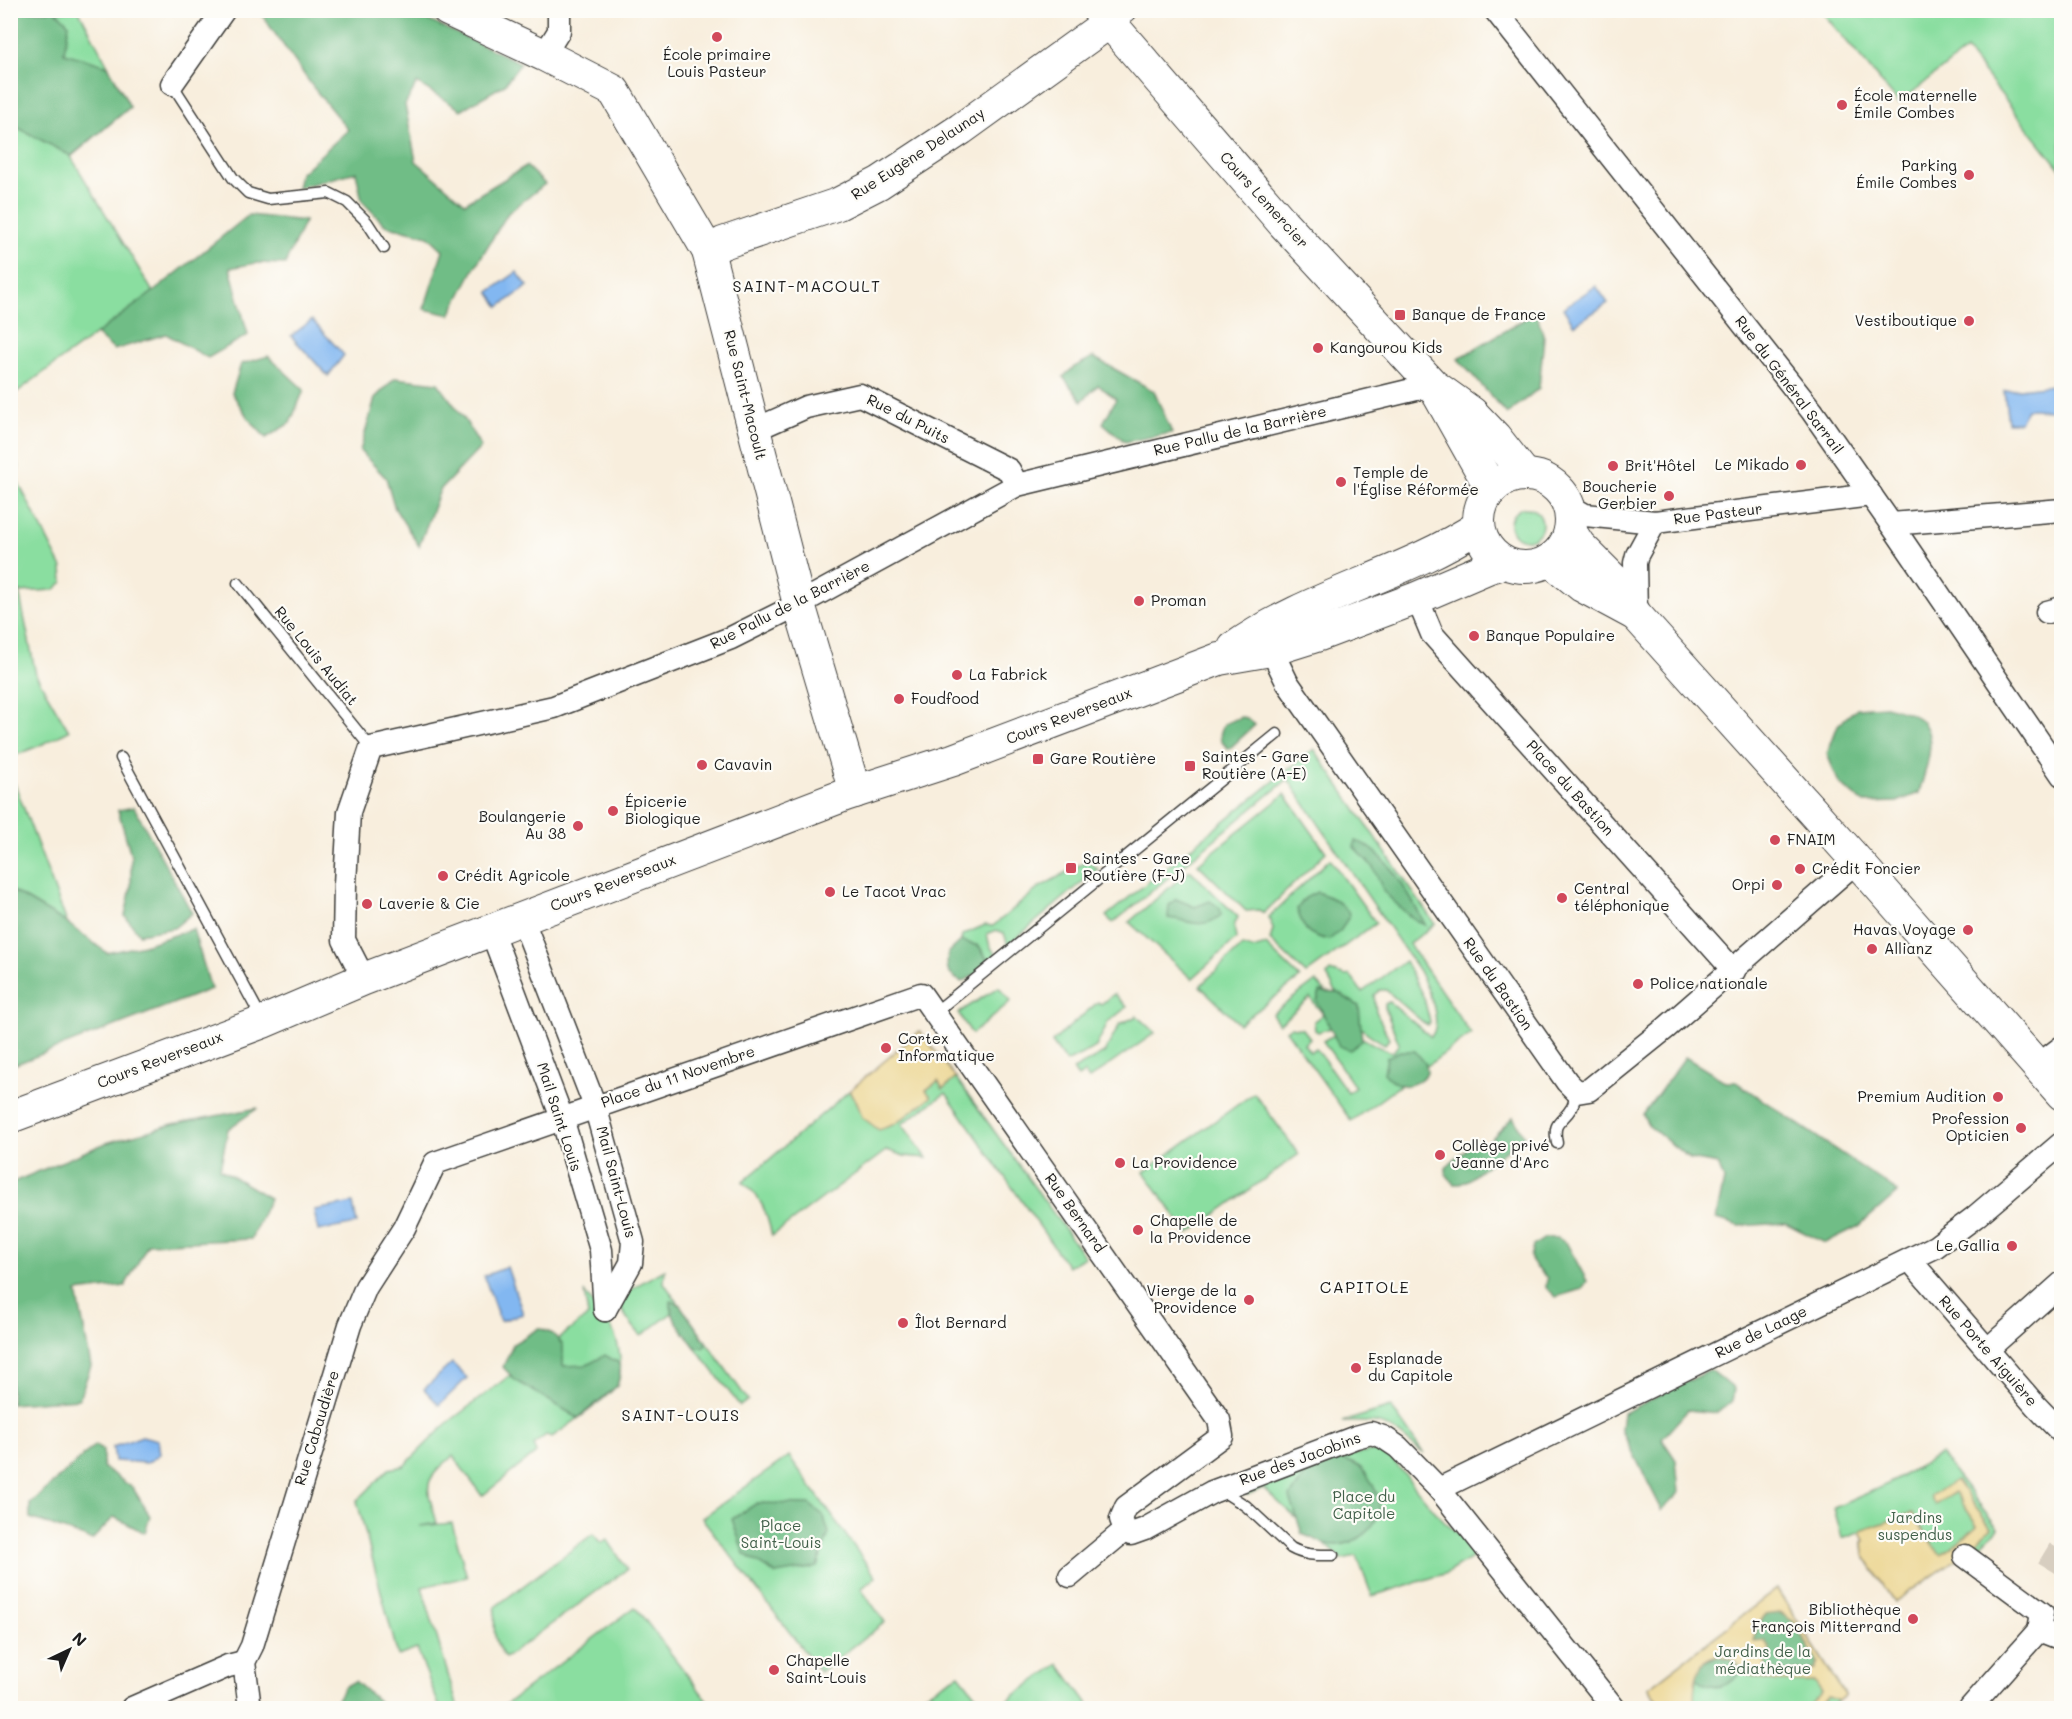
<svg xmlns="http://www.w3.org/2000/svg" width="2072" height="1719" viewBox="0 0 2072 1719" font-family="Mali,sans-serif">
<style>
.green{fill:#8adea0;stroke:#537d5e;stroke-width:1.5}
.forest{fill:#6fbd86;stroke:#466c51;stroke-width:1.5}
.sand{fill:#eeda9e;stroke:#857b5d;stroke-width:1.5;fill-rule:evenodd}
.water{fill:#82b7f1;stroke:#4f6a86;stroke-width:1.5}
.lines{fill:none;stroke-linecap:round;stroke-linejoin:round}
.street-tunnel{stroke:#d7cec0;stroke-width:22;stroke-dasharray:22 11;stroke-linecap:butt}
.lane-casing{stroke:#3d3c39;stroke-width:13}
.street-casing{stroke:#3d3c39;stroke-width:25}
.secondary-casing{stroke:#3d3c39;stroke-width:34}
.lane{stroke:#fff;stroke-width:10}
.street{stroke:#fff;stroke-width:22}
.secondary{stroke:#fff;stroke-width:32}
.poi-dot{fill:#d1495b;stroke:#fdfcf7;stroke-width:2}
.labels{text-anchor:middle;stroke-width:4.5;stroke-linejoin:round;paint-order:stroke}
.poi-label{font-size:15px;fill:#1c1c1c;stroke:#fdfcf7;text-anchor:start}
.street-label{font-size:15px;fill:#1c1c1c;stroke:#fdfcf7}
.park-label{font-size:15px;fill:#42604a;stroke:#fdfcf7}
.neighbourhood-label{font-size:16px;letter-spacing:1.5px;fill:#1c1c1c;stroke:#fdfcf7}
</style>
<rect width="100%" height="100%" fill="#fdfcf7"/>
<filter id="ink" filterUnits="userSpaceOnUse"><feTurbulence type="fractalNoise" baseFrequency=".0167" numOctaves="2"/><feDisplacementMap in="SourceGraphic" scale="12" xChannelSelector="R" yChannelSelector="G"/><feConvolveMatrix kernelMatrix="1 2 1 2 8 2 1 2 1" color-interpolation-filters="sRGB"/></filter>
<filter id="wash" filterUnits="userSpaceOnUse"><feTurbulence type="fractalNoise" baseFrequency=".008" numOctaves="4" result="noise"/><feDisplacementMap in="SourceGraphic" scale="24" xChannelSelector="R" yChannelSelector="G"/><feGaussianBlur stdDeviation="1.35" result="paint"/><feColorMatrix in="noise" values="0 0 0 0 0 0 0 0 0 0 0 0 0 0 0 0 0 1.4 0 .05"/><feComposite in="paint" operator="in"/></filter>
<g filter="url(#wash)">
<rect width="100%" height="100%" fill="#f8eedd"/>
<g class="green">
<path d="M11,11H79L130,107L71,157L153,292L13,395L11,420Z"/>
<path d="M1821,11H2061V170L1966,50L1899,103Z"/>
<path d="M10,451L19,466L16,478L62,568L63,582L54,590L19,592L36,675L69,731L41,745L11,757Z"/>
<circle cx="1526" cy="524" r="16"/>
<path d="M1314,749L1435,924L1409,944L1471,1034L1351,1121L1286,1030L1290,1027L1303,1029L1310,1038L1304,1044L1310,1052L1316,1048L1348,1093L1355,1087L1323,1041C1356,1020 1365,1047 1393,1052L1399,1044L1385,1008V1004L1389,1002L1431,1037C1444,1020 1427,988 1419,971L1288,779L1113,923L1106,916Z"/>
<path d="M11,774L67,923L11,890Z"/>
<path d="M1285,794L1326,852L1264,913L1259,910L1246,911L1198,864Z"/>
<path d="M1330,859L1376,923L1306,974L1270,940L1273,929L1269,917Z"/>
<path d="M1087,861L1098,869L1008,945L1004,933L996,930L987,934L990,947L996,954L988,961L979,946L961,941L962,935L985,925L993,926L1040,887Z"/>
<path d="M1190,870L1238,917L1234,926L1236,939L1192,979L1129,922Z"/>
<path d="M1266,945L1300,978L1239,1024L1200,986L1242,946L1253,949Z"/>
<path d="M1405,961L1424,998L1430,1022L1428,1025L1424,1023L1386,990H1380L1374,995L1376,1011L1389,1039L1385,1044C1377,1040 1368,1034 1361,1028C1355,1023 1328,980 1327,975L1330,971L1346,976L1350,975L1362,992Z"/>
<path d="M1316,981L1327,994L1341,1025L1318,1032L1315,1030L1314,1021L1323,1014L1310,998L1279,1024L1272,1014Z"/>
<path d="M999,987L1011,1001L972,1034L958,1013Z"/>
<path d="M1114,994L1127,1007L1108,1022L1096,1047L1066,1062L1052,1042L1098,1002L1101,1004Z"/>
<path d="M1137,1016L1155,1033L1089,1079L1084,1073L1078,1077L1073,1070L1104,1053L1120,1024Z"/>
<path d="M956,1078L1085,1257L1068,1267L946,1093L902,1124L927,1158L904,1156L887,1150L772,1236C767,1214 762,1197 743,1182L849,1091L857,1102L862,1117L930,1097L926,1090L938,1081L943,1089Z"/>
<path d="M1254,1093L1299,1154L1188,1234L1144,1172Z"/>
<path d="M665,1270L664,1283L748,1400L740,1406L695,1347L672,1313L641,1336C635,1328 625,1318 622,1309C616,1292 653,1277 665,1270Z"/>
<path d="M584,1292C593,1304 604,1316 612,1329C619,1342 624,1370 617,1384C612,1396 565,1428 552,1437L546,1435L533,1445L536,1453L482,1496L453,1456C421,1483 426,1484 437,1523L420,1526L452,1523L467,1577L422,1587L458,1708H440L417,1649L398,1656L357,1501L389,1469L404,1466L446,1424L588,1316Z"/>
<path d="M1391,1407L1424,1454C1390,1426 1387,1420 1342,1422Z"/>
<path d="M1379,1451L1393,1460L1443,1521L1481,1552L1447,1573L1372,1596L1357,1556L1341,1559L1263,1488L1247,1495L1242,1490C1281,1473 1337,1454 1379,1451Z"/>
<path d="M1940,1454L1998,1528L1971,1556L1960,1557L1894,1602L1864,1555L1863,1542L1865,1541L1862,1531L1842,1538L1834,1508L1888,1484Z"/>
<path d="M789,1456L876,1577L861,1589L885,1622L820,1672L702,1518Z"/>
<path d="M593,1534L601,1543L607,1539L627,1569L505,1658C492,1640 494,1630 495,1607Z"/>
<path d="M1777,1589L1845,1695L1829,1708H1665L1648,1688Z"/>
<path d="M635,1607L713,1708H501Z"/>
<path d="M1059,1664L1091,1708H994L1003,1703Z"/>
<path d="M959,1674L986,1708H901Z"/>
</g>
<g class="forest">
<path d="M10,11H56L69,24L64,53L108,66L130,107L71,156L11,124Z"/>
<path d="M259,11H408L521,63L504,85L461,110L417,83L405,105L416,161L465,203L526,166L545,184L508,213L475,267L450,315L424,309L443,250L428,236L385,225L362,201L356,172L297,188L300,174L348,130L313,87Z"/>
<path d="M249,215L305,221L285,264L256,263L230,268L248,335L208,358L166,334L114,350L96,334L153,292Z"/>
<path d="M1536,312L1544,337L1539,388L1507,414L1458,359Z"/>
<path d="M268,356L304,390L290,423L266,438L248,418L232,393L241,364Z"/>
<path d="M1093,357L1154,391L1172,433L1125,442L1103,423L1116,399L1098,385L1082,401L1063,377L1074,367Z"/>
<path d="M395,378L438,383L465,420L481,447L440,490L419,546L395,509L386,478L360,451L375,398Z"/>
<path d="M1886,706C1896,709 1914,713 1921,720C1939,738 1925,771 1919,793L1897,802L1864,803L1839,783L1827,754L1838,725L1857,708Z"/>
<path d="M1241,717L1247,718L1255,725L1229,749C1219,741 1218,736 1224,724Z"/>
<path d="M134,807L192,913L174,928L139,934L125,916L131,887V855L118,810Z"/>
<path d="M1356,841C1386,849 1412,900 1426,926L1408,915L1384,892L1373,867L1354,847Z"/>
<path d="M11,890L67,923L107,953L144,945L193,929L211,989L11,1066Z"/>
<path d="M1317,892C1331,897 1340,901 1350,914L1341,930L1329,940C1307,935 1304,931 1297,909L1305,898Z"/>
<path d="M1176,899L1195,907L1210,901L1220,908L1221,915C1203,931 1189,920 1168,918L1169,905Z"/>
<path d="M961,941L979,946L988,961L977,974L962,982C946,974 946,970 948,953Z"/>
<path d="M1320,992L1338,993L1359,1006L1362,1041L1350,1050L1339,1046L1317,1001Z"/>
<path d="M1400,1051H1415L1426,1064L1427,1073C1413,1089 1398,1090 1384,1073L1387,1057Z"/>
<path d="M1685,1057L1726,1082H1736L1898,1192L1859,1226L1825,1243L1785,1223L1739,1226L1716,1219L1724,1180L1718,1164L1690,1159L1649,1126L1643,1115Z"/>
<path d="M258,1108L228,1129L220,1169L270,1198L251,1239L148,1244L125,1286L77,1292L91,1366L79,1399L11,1404V1183L106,1143L173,1124Z"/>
<path d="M1513,1117L1524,1136L1468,1180L1460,1184H1454L1446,1174V1168L1451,1162L1469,1147L1487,1143Z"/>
<path d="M1545,1238H1558L1567,1244L1587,1281L1582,1289L1556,1297L1546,1287L1547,1278L1535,1266L1530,1257L1533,1246Z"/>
<path d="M671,1301L680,1305L706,1342L704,1347H695C686,1334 669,1318 671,1301Z"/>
<path d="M539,1328L553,1334L563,1345V1366L587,1365L605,1355L619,1363L620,1375L617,1386L578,1418L515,1380L503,1367L513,1344Z"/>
<path d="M1711,1370L1734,1389L1732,1401L1717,1413L1688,1410L1662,1439L1676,1460L1679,1493L1662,1510L1621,1429L1623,1413Z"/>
<path d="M95,1445L103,1450V1467L133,1488L150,1516L145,1533L114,1517L92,1540L30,1518V1504Z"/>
<path d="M1326,1454C1337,1458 1352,1461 1361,1468C1370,1477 1381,1497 1379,1510C1377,1528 1355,1544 1338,1545C1326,1546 1314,1539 1302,1534L1290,1497L1311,1466Z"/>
<path d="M757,1503L809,1504L823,1515L829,1533L817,1567L776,1574L744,1554L732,1519Z"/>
<path d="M1780,1612L1793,1621L1818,1662L1815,1670L1784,1672L1766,1669L1765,1660L1768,1658L1754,1642L1757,1627L1765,1615Z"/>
<path d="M1718,1656L1734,1660L1739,1675C1725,1689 1711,1691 1696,1678C1699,1665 1706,1659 1718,1656Z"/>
<path d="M355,1681L386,1708H339L336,1701L344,1687Z"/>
</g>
<g class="sand">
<path d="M920,1031L956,1078L943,1089L938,1081L926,1090L931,1097L895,1124L879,1130L862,1117L857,1102L849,1091Z"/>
<path d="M1956,1480L1991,1527L1971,1549L1960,1557L1894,1602L1864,1555L1863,1542L1865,1541L1861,1531L1912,1513L1940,1555L1962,1540L1977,1525L1955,1492L1935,1505L1930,1496Z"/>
<path d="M1777,1589L1845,1695L1838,1701L1828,1697L1817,1708H1807L1822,1692L1815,1682C1794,1682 1770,1685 1750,1675C1742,1671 1738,1661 1728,1658C1697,1647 1692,1687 1695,1708H1665L1648,1688ZM1780,1613L1793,1621L1818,1662L1815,1670L1784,1672L1766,1669L1765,1660L1770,1655V1649L1765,1641L1754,1642L1757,1627L1765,1615Z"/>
</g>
<g class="water">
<path d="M517,272L528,286L499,307L489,292Z"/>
<path d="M1596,286L1608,303L1574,325L1563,308Z"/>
<path d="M312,320L344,355L328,376L291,336Z"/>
<path d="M2052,385L2054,410L2027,409L2020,422H2008L2004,391Z"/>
<path d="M353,1203L357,1224L318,1231L314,1210Z"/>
<path d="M507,1267L523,1314L500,1321L484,1276Z"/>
<path d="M452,1363L467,1378L439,1405L424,1389Z"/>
<path d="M142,1436L158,1440L160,1454L147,1463L115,1461L113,1447Z"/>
</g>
</g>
<g filter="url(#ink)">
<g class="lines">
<path class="street-tunnel" d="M2044,1553L2062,1564"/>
<g class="lane-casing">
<g id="lane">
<path d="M172,84L233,178L248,193L268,199L329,193L347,202L367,222L384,248"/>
<path d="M238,583L371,748"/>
<path d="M121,758L262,1019"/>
<path d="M934,1013L1277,734"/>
<path d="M1557,1143C1552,1120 1562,1124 1572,1107C1574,1103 1575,1097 1577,1092"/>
<path d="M1221,1490L1246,1506L1291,1548C1305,1556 1318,1555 1333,1555"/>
</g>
</g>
<g class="street-casing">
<g id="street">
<path d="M1495,10L1812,411L1891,524L2062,775"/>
<path d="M1108,23L1126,10"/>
<path d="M544,55L559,31V10"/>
<path d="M172,84L224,10"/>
<path d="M754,430L806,407L860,395L1009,470L1017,485"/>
<path d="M1568,505L1585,515L1655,522L1871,495"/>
<path d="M1891,524L2062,510"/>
<path d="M1417,598L1432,634L1734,971"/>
<path d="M2047,612L2062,608"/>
<path d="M1636,615L1635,563L1637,555L1655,522"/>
<path d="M1273,638L1268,641L1269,645L1287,682L1567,1082L1577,1092L1589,1090L1666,1028L1857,861"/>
<path d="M522,918L595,1106L633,1242L631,1263L605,1310"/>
<path d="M491,930L562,1118L601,1250L605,1310"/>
<path d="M364,979L344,940L345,884L349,812L371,748L554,707L731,638L799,604L1017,485L1433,385"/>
<path d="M2037,1066L2062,1047"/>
<path d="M1916,1267L2036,1406L2062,1433"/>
<path d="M1988,1349L2062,1283"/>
<path d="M1439,1489L1935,1247L1975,1217L2062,1143"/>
<path d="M1965,1556L2042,1613L2039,1630"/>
<path d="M1070,1576L1125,1530"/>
<path d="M132,1708L228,1666L244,1662"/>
<path d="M250,1708L244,1662L252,1646L350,1325L366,1287L404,1228L435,1163L921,994L1219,1420L1222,1436L1126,1507L1121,1519L1125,1530L1131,1534L1145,1529L1212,1492L1356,1437L1371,1433L1383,1437L1398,1447L1439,1489L1614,1708"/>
<path d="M1970,1708L2039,1630L2062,1639"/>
</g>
</g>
<g class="secondary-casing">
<g id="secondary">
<path d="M448,10L544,55L614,91L708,251L799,604L855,792"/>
<path d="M1099,10L1283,223L1433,385L1472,413L1495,437L1525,475"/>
<path d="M708,251L723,243L838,204L879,183L961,129L1108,23"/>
<path d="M1438,394L1483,474L1493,488"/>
<circle cx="1525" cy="521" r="46"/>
<path d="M1570,531L1579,545L1613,579L1636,615L1857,861L2062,1094"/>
<path d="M1550,560L1582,586L1634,614"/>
<path d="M1234,648C1309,595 1403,576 1479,526"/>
<path d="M10,1117L263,1022L364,979L845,795L953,760L1219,659L1271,650L1319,635L1417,598L1487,568L1504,563"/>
</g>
</g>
<use href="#lane" class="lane"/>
<use href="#street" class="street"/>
<use href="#secondary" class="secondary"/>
</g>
</g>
<g class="poi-dot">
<circle cx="717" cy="37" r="6"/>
<circle cx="1842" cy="105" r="6"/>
<circle cx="1969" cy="175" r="6"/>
<rect x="1394" y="309" width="12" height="12" rx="3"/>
<circle cx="1969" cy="321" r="6"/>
<circle cx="1318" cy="348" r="6"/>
<circle cx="1801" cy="465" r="6"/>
<circle cx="1613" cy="466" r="6"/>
<circle cx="1341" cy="482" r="6"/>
<circle cx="1669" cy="496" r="6"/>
<circle cx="1139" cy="601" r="6"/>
<circle cx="1474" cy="636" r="6"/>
<circle cx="957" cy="675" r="6"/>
<circle cx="899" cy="699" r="6"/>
<rect x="1032" y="753" width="12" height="12" rx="3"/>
<circle cx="702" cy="765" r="6"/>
<rect x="1184" y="760" width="12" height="12" rx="3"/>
<circle cx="613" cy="811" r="6"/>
<circle cx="578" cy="826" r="6"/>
<circle cx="1775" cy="840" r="6"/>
<rect x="1065" y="862" width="12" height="12" rx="3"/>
<circle cx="1800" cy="869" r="6"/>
<circle cx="443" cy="876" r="6"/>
<circle cx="1777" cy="885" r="6"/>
<circle cx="830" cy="892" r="6"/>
<circle cx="1562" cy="898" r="6"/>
<circle cx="367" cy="904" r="6"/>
<circle cx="1968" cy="930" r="6"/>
<circle cx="1872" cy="949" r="6"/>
<circle cx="1638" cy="984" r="6"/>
<circle cx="886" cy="1048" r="6"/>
<circle cx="1998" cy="1097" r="6"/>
<circle cx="2021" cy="1128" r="6"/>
<circle cx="1440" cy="1155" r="6"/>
<circle cx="1120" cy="1163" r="6"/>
<circle cx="1138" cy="1230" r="6"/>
<circle cx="2012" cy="1246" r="6"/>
<circle cx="1249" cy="1300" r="6"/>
<circle cx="903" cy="1323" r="6"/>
<circle cx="1356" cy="1368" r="6"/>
<circle cx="1913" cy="1619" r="6"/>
<circle cx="774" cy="1670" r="6"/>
</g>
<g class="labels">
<g class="poi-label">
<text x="717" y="60" text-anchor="middle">École primaire<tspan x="717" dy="17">Louis Pasteur</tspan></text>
<text x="1854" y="101">École maternelle<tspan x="1854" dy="17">Émile Combes</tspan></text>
<text x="1957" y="171" text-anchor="end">Parking<tspan x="1957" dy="17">Émile Combes</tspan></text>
<text x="1412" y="320">Banque de France</text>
<text x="1957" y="326" text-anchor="end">Vestiboutique</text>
<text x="1330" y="353">Kangourou Kids</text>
<text x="1789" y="470" text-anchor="end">Le Mikado</text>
<text x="1625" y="471">Brit'Hôtel</text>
<text x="1353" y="478">Temple de<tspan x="1353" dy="17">l'Église Réformée</tspan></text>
<text x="1657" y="492" text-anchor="end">Boucherie<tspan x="1657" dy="17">Gerbier</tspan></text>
<text x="1151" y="606">Proman</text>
<text x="1486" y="641">Banque Populaire</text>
<text x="969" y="680">La Fabrick</text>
<text x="911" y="704">Foudfood</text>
<text x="1202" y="762">Saintes - Gare<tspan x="1202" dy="17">Routière (A-E)</tspan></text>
<text x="1050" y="764">Gare Routière</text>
<text x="714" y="770">Cavavin</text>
<text x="625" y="807">Épicerie<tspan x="625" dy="17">Biologique</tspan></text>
<text x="566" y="822" text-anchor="end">Boulangerie<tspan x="566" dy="17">Au 38</tspan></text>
<text x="1787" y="845">FNAIM</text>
<text x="1083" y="864">Saintes - Gare<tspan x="1083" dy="17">Routière (F-J)</tspan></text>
<text x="1812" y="874">Crédit Foncier</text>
<text x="455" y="881">Crédit Agricole</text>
<text x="1765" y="890" text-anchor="end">Orpi</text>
<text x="1574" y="894">Central<tspan x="1574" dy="17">téléphonique</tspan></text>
<text x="842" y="897">Le Tacot Vrac</text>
<text x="379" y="909">Laverie &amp; Cie</text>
<text x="1956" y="935" text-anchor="end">Havas Voyage</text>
<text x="1884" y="954">Allianz</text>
<text x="1650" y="989">Police nationale</text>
<text x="898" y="1044">Cortex<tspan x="898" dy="17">Informatique</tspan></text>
<text x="1986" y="1102" text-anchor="end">Premium Audition</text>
<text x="2009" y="1124" text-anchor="end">Profession<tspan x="2009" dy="17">Opticien</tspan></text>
<text x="1452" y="1151">Collège privé<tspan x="1452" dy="17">Jeanne d'Arc</tspan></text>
<text x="1132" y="1168">La Providence</text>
<text x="1150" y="1226">Chapelle de<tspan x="1150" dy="17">la Providence</tspan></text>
<text x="2000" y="1251" text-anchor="end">Le Gallia</text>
<text x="1237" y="1296" text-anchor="end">Vierge de la<tspan x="1237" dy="17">Providence</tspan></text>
<text x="915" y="1328">Îlot Bernard</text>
<text x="1368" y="1364">Esplanade<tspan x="1368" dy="17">du Capitole</tspan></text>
<text x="1901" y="1615" text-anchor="end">Bibliothèque<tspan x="1901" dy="17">François Mitterrand</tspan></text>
<text x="786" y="1666">Chapelle<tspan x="786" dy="17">Saint-Louis</tspan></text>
</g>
<g class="street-label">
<text transform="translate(918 154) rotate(-33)" y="5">Rue Eugène Delaunay</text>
<text transform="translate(1264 200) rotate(48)" y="5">Cours Lemercier</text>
<text transform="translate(1789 385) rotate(53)" y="5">Rue du Général Sarrail</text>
<text transform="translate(745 395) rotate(76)" y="5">Rue Saint-Macoult</text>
<text transform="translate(908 419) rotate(27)" y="5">Rue du Puits</text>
<text transform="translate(1240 431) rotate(-13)" y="5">Rue Pallu de la Barrière</text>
<text transform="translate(1718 514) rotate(-7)" y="5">Rue Pasteur</text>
<text transform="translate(790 605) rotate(-27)" y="5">Rue Pallu de la Barrière</text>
<text transform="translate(316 656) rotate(51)" y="5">Rue Louis Audiat</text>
<text transform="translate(1069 716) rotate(-21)" y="5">Cours Reverseaux</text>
<text transform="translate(1570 788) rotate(48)" y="5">Place du Bastion</text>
<text transform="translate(613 883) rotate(-21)" y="5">Cours Reverseaux</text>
<text transform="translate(1498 984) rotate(55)" y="5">Rue du Bastion</text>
<text transform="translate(160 1060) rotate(-21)" y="5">Cours Reverseaux</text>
<text transform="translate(678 1077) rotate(-19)" y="5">Place du 11 Novembre</text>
<text transform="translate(559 1117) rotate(72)" y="5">Mail Saint Louis</text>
<text transform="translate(616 1182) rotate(75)" y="5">Mail Saint-Louis</text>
<text transform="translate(1075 1213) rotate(55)" y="5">Rue Bernard</text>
<text transform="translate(1761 1332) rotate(-26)" y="5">Rue de Laage</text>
<text transform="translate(1988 1351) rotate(49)" y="5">Rue Porte Aiguière</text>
<text transform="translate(317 1428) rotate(-73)" y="5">Rue Cabaudière</text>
<text transform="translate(1300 1459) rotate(-20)" y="5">Rue des Jacobins</text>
</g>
<g class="park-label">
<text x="1364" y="1502">Place du<tspan x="1364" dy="17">Capitole</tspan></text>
<text x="1915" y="1523">Jardins<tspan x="1915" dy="17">suspendus</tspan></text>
<text x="781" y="1531">Place<tspan x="781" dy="17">Saint-Louis</tspan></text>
<text x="1763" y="1657">Jardins de la<tspan x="1763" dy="17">médiathèque</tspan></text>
</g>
<g class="neighbourhood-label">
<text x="807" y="292">SAINT-MACOULT</text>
<text x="1365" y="1293">CAPITOLE</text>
<text x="681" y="1421">SAINT-LOUIS</text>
</g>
</g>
<rect width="2072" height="1719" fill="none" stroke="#fdfcf7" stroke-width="36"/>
<g transform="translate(69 1650) rotate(44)" stroke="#fdfcf7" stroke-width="4.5" paint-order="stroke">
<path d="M0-4.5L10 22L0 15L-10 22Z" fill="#1c1c1c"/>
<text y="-9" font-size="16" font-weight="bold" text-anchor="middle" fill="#1c1c1c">N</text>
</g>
</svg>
